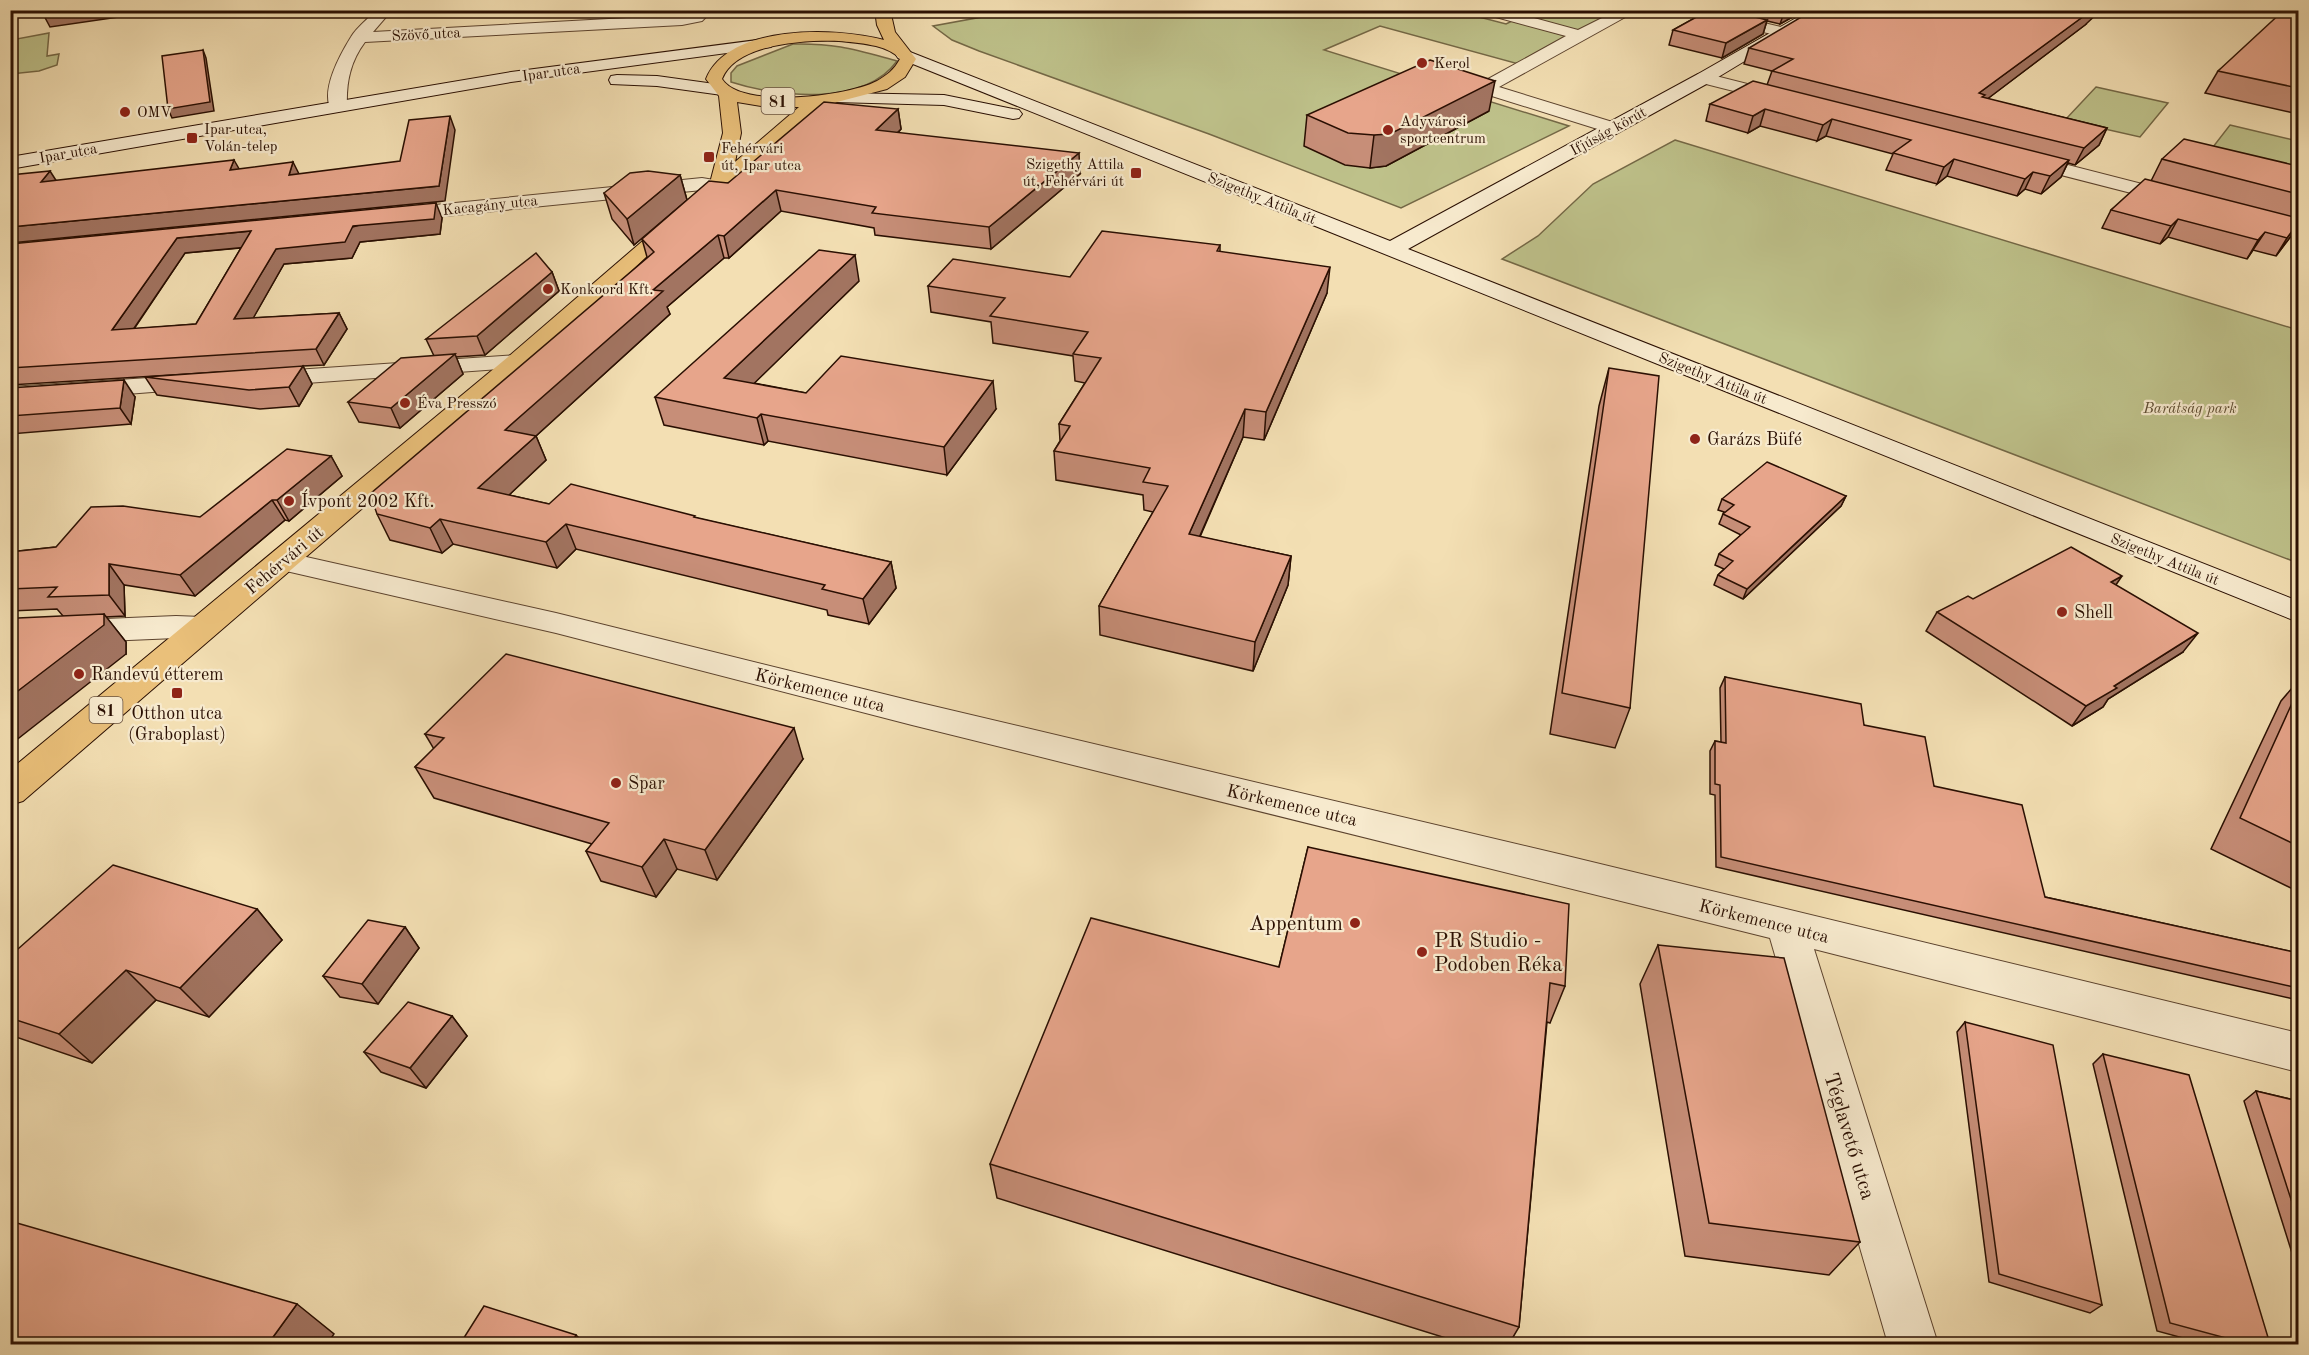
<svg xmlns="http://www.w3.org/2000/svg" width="2309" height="1355" viewBox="0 0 2309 1355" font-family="'Old Standard TT',serif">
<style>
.green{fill:#bec18a;stroke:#746846;stroke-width:1.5}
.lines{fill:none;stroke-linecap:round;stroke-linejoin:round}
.street-casing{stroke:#5c432e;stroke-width:2}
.secondary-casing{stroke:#2a0f02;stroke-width:2}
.primary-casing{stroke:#2a0f02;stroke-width:2}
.street{fill:#f7eace;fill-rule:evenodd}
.secondary{fill:#f7eace;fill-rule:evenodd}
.primary{fill:#eac07a;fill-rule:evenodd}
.wall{fill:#c78e78;stroke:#2a0f02;stroke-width:1.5;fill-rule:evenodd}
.shaded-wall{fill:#a27461;stroke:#2a0f02;stroke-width:1.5}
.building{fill:#e7a58b;stroke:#2a0f02;stroke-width:1.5;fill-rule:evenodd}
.poi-dot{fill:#8f2418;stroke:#f7eace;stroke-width:2}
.labels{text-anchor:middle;stroke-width:4.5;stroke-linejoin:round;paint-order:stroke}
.far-street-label{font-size:15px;fill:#2a0f02;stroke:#f7eace}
.far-poi-label{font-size:15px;fill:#2a0f02;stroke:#f7eace;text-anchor:start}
.far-park-label{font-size:15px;font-style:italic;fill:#5e4d32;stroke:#f7eace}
.shield{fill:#f7eace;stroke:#68513f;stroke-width:1.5}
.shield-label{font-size:16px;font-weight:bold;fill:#2a0f02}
.poi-label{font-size:18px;fill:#2a0f02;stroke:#f7eace;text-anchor:start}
.street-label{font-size:18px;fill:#2a0f02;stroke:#f7eace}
.near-poi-label{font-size:21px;fill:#2a0f02;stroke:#f7eace;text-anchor:end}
.near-street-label{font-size:21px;fill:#2a0f02;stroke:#f7eace}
</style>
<rect width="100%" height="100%" fill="#f3dfb3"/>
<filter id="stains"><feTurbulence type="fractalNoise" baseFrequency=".00333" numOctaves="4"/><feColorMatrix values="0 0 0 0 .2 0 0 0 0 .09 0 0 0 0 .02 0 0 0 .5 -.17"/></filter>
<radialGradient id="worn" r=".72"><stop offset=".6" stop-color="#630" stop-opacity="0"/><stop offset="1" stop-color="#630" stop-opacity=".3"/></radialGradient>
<g class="green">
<path d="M1020,10L1456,11L1506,24L1512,21L1574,38L1526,66L1380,26L1324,50L1569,126L1401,208L1209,134L979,51L952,40L933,26Z"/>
<path d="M1500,11H1631L1585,32Z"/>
<path d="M49,33L47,56L59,54L57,65L39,71L11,74V40Z"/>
<path d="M793,44C836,43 856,50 897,61C864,107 777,97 731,82V73L737,66Z"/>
<path d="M2096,87L2168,103L2140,137L2065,120Z"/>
<path d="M2230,125L2298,141V175L2206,156Z"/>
<path d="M1675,140L2298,330V563L1502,259L1538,236L1593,184Z"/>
</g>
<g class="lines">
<g class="street-casing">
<g id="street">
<path d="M376,10H392L373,32L682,15L692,14L696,10H713L702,21L682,25L365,42C350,62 346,83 347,107L344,111H332C319,92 341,53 351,37C356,28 368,19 376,10Z"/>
<path d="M1479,10H1505L1578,30L1618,10H1638L1499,87L1619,124L1622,128L1619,132H1607L1479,92L1476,88L1479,84L1566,36L1481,13Z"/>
<path d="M1679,10H1709L1790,29L1792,32L1784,37L1681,13Z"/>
<path d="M1704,73L1791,95L1794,99L1791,103L1785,104L1698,82L1696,78L1698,74Z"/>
<path d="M2021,153L2185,195L2188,199L2185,203L2178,205L2014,163L2011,159L2014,155Z"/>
<path d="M702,178L726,182L729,186L726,190L719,192L702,190L395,221L388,219L385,215L388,211L395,209Z"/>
<path d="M517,355L526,357L529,362L526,367L265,386L256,384L253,379L256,374L265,372Z"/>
<path d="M195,375L204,378L208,383L204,388L10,403V387Z"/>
<path d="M284,552L556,613L912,701L1563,855L2298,1033V1072L1814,949L1938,1344H1888L1770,938L912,725L556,633L273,568L269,561L273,554Z"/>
<path d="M176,616L202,617L213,621L218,628L213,635L202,639L176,638L10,645V623Z"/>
</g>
</g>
<g class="secondary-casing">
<g id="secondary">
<path d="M1810,10H1829L1710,82L1408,249L2298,601V622L898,58L896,55L898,52H910L1390,241L1698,74Z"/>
<path d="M765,39L771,41L773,44L771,47L511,82L10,169V157L511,72Z"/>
<path d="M617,75L657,76L722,85L728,86L731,90L728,94L722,95L657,86L611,84L609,80L611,76Z"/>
<path d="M841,93L944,95L1013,109L1019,110L1022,114L1019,118L1013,119L944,105L835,102L832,98L835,94Z"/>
</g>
</g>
<g class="primary-casing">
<path id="primary" d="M875,10H890L895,32L916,59L905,77L887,89L837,102L812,114L803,121L526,367L23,801L10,805V770L508,357L710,183L723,133L719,96L706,79C728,24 836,27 884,40L877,25ZM839,41C857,43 888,44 900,59C894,70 887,75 877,81C849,96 741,110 722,79C736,43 806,40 839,41ZM737,102L767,107H799L735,162L741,133Z"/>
</g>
<use href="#street" class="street"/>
<use href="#secondary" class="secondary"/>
<use href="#primary" class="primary"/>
</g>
<g class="wall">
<path d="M535,10H583L581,13L536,15Z"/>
<path d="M1709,10H1805L1780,24L1767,21L1763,34L1722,58L1669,45L1673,30Z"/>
<path d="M2298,10V114L2205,93L2218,71Z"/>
<path d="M2085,25L1987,99L2107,128L2099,145L2075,165L2068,163L2061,177L2041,194L2025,189L2017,196L1947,176L1937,184L1886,170L1893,154L1826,136L1817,141L1760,126L1748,133L1706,121L1710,104L1767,85L1772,71L1744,64L1749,48Z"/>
<path d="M898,109L901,129L898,133L1080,174L991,249L875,235L874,228L781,211L729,258H724L667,307L670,314L536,436L546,460L509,495L549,504L696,518L891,562L896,588L869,624L828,615L827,610L576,549L557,568L453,544L442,553L390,540L377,514L647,257L642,239L728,183Z"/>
<path d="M1489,111L1386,166L1370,168L1345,165L1304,146L1307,115Z"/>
<path d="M2162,159L2298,166V224L2291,236L2276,256L2253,250L2247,259L2168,237L2160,244L2102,228L2111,210L2151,181Z"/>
<path d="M680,175L687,200L634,245L612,219L604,193Z"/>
<path d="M442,218L440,234L360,242L352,258L284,264L253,318L339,313L347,329L324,365L303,366L312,384L299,406L260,409L157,395L145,377L220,372L10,385V244ZM241,248L196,324L134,329L185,253Z"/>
<path d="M1220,245V252L1327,293L1264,440L1243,437L1200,537L1291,556L1288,585L1253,671L1100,635L1099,606L1153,512L1144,510L1143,495L1056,480L1054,451L1060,441L1059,424L1085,383L1075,381L1073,356L993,343L991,322L931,312L928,286L1070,277Z"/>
<path d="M552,272L559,291L485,355L456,357L463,374L400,428L359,422L348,402L434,356L426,339Z"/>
<path d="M859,281L754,383L806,393L996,409L947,475L768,441L764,445L664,425L655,397Z"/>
<path d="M1609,368L1630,708L1615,748L1550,734L1599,406Z"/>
<path d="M10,388L135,397L131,424L10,434Z"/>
<path d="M331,456L342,476L289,521L285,520L195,596L124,585L125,616L106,617L126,642V654L63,616L57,609L10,611V552L56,547L200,517Z"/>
<path d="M1846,496L1841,506L1743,599L1714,585L1718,575L1724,569L1715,565L1719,554L1741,535L1719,524L1723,514L1724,512L1718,510L1722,499Z"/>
<path d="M2116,585L2183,652L2108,699L2103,707L2072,726L1926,631L1937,612L1973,599Z"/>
<path d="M1725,677L1864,725L1934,786L2045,897L2298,953V1000L1716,867L1715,795L1710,794V751L1715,741L1721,742L1720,688Z"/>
<path d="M2298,681V889L2297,891L2211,849L2281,701Z"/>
<path d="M425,734L803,759L717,880L677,869L656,897L601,881L586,851L592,844L434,798L415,767L434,749Z"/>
<path d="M1308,847L1565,986L1550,1023L1547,1022L1519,1327L1509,1344H1465L997,1198L990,1164L1279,967Z"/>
<path d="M257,909L282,940L209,1017L156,1000L92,1063L10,1035V956Z"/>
<path d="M405,927L419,948L378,1004L340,997L323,976Z"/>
<path d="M1658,945L1860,1242L1829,1275L1685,1256L1640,984Z"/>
<path d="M452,1016L467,1036L426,1088L381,1072L364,1052Z"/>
<path d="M1965,1022L2102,1305L2090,1313L1989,1282L1957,1032Z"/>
<path d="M2103,1054L2270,1344H2205L2157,1331L2093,1064Z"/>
<path d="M2256,1091L2298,1101V1272L2244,1101Z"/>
</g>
<g class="shaded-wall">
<path d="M41,10H167L50,27Z"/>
<path d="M1785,10H1805L1780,24Z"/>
<path d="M2092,10H2101L2085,25L1982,103L1979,93Z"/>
<path d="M1767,20L1763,34L1722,58L1726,43Z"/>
<path d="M203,50L206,58L214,111L172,118L168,109Z"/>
<path d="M1495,81L1489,111L1386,166L1370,168L1374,135Z"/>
<path d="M898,109L901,129L879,151L876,130Z"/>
<path d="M1765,109L1760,126L1748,133L1753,116Z"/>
<path d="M450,116L455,130L445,201L10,243V227L439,186Z"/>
<path d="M1832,119L1826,136L1817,141L1823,125Z"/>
<path d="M2107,128L2099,145L2075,165L2084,148Z"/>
<path d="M1079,153L1080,174L991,249L989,227Z"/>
<path d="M1954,159L1947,176L1937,184L1944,167Z"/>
<path d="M234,160L242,174L230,170Z"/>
<path d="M2069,160L2061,177L2041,194L2050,176Z"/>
<path d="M293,162L300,176L289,175Z"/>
<path d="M50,171L59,185L41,182Z"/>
<path d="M2033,172L2025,189L2017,196L2025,179Z"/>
<path d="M680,175L687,200L634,245L627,219Z"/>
<path d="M776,190L781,211L729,258L724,236Z"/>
<path d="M436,203L442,218L440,234L360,242L352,258L284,264L243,336L234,319L276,249Z"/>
<path d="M2178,219L2168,237L2160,244L2171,226Z"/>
<path d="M2298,223L2291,236L2276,256L2287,238Z"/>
<path d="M251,231L259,246L185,253L122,346L112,330L177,238Z"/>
<path d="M2265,232L2247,259L2258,240Z"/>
<path d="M718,235L724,258L667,307L670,314L515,455L505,430L653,290Z"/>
<path d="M855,255L859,281L732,405L724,378Z"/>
<path d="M1330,267L1327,293L1264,440L1266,412Z"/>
<path d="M552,272L559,291L485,355L477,336Z"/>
<path d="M339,313L347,329L324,365L316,349Z"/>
<path d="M455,354L463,374L400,428L391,408Z"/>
<path d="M303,366L312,384L299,406L289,387Z"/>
<path d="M124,380L135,397L131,424L120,408Z"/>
<path d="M993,381L996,409L947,475L944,447Z"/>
<path d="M1245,409L1243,437L1188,563L1189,534Z"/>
<path d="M761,414L768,441L764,445L757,418Z"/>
<path d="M536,436L546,460L489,514L478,488Z"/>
<path d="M331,456L342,476L289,521L277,500Z"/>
<path d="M1846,496L1841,506L1743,599L1747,589Z"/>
<path d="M272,500L285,520L195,596L180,575Z"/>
<path d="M440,519L453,544L442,553L430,528Z"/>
<path d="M566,524L576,549L557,568L546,542Z"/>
<path d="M1291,556L1288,585L1253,671L1255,642Z"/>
<path d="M891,562L896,588L869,624L863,599Z"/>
<path d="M109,564L124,585L125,616L109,595Z"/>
<path d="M2122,576L2109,595L2111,582Z"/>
<path d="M104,614L126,642V654L10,745V697Z"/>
<path d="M2198,633L2183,652L2108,699L2103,707L2072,726L2086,706L2114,686Z"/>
<path d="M794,728L803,759L717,880L705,850Z"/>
<path d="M664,839L677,869L656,897L642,867Z"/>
<path d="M257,909L282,940L209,1017L180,988Z"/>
<path d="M405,927L419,948L378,1004L362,984Z"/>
<path d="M126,970L156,1000L92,1063L59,1034Z"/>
<path d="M452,1016L467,1036L426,1088L410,1068Z"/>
<path d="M297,1304L334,1334L327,1344H268Z"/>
<path d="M576,1335L585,1344H571Z"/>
</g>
<g class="building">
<path d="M1709,10H1727L1767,20L1726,43L1673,30Z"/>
<path d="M1813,10H2092L1979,93L1985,95L1982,97L2107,128L2084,148L1772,71L1793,59L1749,48Z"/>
<path d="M2284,10H2298V88L2218,71Z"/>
<path d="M203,50L210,102L168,109L162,56Z"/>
<path d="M1430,60L1495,81L1390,134L1374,135L1348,133L1307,115Z"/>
<path d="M1753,81L2069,160L2050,176L2033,172L2025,179L1954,159L1944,167L1893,153L1911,140L1832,119L1823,125L1765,109L1753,116L1710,104Z"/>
<path d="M824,102L898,109L876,130L1079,153L989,227L872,213L876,207L776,190L724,236L718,235L653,290L663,291L505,430L536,436L478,488L549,504L571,484L695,516L694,517L891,562L863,599L822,589L825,585L566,524L546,542L440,519L430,528L377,514L370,494L654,252L642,239L709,181L728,183Z"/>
<path d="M450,116L439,186L10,227V175L50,171L41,182L234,160L230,170L293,162L289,175L400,161L409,120Z"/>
<path d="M2184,139L2298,166V194L2162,159Z"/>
<path d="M648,171L680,175L627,219L604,193L630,173Z"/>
<path d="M2145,179L2298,218V223L2287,238L2265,232L2258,240L2178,219L2171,226L2111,210Z"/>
<path d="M436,203L434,219L353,226L345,242L276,249L234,319L339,313L316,349L10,368V244ZM251,231L196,324L112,330L177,238Z"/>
<path d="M1102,231L1220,245L1217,251L1330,267L1266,412L1245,409L1189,534L1291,556L1255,642L1099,606L1168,486L1143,482L1150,468L1054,451L1070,426L1059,424L1101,358L1073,354L1088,332L990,316L1005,298L928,286L953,259L1070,277Z"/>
<path d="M819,250L855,255L724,378L806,393L841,356L993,381L944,447L761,414L757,418L655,397Z"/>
<path d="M536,253L552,272L477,336L426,339Z"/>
<path d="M455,354L391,408L348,402L401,358Z"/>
<path d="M303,366L289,387L249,390L145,377Z"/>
<path d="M1609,368L1659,376L1630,708L1562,693Z"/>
<path d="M124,380L120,408L10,416V388Z"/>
<path d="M287,449L331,456L277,500H272L180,575L109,564V595L48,597L57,587L10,589V552L56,547L91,507L123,506L200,517Z"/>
<path d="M1767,462L1846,496L1747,589L1718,575L1733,561L1719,554L1750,527L1723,514L1734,505L1722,499Z"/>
<path d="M2071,547L2122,576L2111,582L2198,633L2114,686L2117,688L2086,706L1937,612L1968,596L1973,599Z"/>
<path d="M104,614V625L10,697V627L18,618Z"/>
<path d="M506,654L794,728L705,850L664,839L642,867L586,851L609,823L415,767L444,738L425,734Z"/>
<path d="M1725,677L1861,704L1864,725L1925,737L1934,786L2022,805L2045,897L2298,953V988L1721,857L1720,785L1715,784V741L1726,743Z"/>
<path d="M2298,690V846L2240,818Z"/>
<path d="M1308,847L1569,904L1565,986L1550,983L1519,1327L990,1164L1091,918L1279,967Z"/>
<path d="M113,865L257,909L180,988L126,970L59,1034L10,1018V956Z"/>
<path d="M368,920L405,927L362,984L323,976Z"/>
<path d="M1658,945L1784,958L1860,1242L1709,1223Z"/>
<path d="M408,1002L452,1016L410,1068L364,1052Z"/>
<path d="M1965,1022L2053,1045L2102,1305L1999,1274Z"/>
<path d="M2103,1054L2189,1075L2270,1344H2248L2170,1323Z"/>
<path d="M2256,1091L2298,1101V1221Z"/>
<path d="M10,1221L297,1304L268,1344H10Z"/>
<path d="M484,1306L576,1335L571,1344H460Z"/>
<path d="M1770,1341L1796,1344H1770Z"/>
</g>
<g class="poi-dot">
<circle cx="1422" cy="63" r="6"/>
<circle cx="125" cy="112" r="6"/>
<circle cx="1388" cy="130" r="6"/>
<rect x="186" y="132" width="12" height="12" rx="3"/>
<rect x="703" y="151" width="12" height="12" rx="3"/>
<rect x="1130" y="167" width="12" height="12" rx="3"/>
<circle cx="548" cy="289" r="6"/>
<circle cx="405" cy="403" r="6"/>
<circle cx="1695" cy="439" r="6"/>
<circle cx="289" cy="501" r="6"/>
<circle cx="2062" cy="612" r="6"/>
<circle cx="79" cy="674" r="6"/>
<rect x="171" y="687" width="12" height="12" rx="3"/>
<circle cx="616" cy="783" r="6"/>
<circle cx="1355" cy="923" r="6"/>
<circle cx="1422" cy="952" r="6"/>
</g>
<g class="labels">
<g class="far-street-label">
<text transform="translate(426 34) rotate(-3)" y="5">Szövő utca</text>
<text transform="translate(551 72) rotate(-8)" y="5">Ipar utca</text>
<text transform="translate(1608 131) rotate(-29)" y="5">Ifjúság körút</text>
<text transform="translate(68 153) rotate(-10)" y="5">Ipar utca</text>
<text transform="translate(1262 198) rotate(22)" y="5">Szigethy Attila út</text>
<text transform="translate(490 205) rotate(-6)" y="5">Kacagány utca</text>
<text transform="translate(1713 378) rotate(22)" y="5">Szigethy Attila út</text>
<text transform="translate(2165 559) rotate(22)" y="5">Szigethy Attila út</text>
</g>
<g class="far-poi-label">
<text x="1434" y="68">Kerol</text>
<text x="137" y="117">OMV</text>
<text x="1400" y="126">Adyvárosi<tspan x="1400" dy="17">sportcentrum</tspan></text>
<text x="204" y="134">Ipar utca,<tspan x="204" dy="17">Volán-telep</tspan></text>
<text x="721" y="153">Fehérvári<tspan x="721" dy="17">út, Ipar utca</tspan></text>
<text x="1124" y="169" text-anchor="end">Szigethy Attila<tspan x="1124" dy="17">út, Fehérvári út</tspan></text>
<text x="560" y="294">Konkoord Kft.</text>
<text x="417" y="408">Éva Presszó</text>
</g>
<g class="far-park-label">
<text x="2190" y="413">Barátság park</text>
</g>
<g class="shield">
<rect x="761.5" y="88" width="33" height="26" rx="4.5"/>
<rect x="89.5" y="697" width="33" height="26" rx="4.5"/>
</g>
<g class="shield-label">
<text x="778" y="107">81</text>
<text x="106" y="716">81</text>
</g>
<g class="poi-label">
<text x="1707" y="445">Garázs Büfé</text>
<text x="301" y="507">Ívpont 2002 Kft.</text>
<text x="2074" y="618">Shell</text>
<text x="91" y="680">Randevú étterem</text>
<text x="177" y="719" text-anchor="middle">Otthon utca<tspan x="177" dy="21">(Graboplast)</tspan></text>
<text x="628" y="789">Spar</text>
</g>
<g class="street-label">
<text transform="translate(284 560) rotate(-40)" y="6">Fehérvári út</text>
<text transform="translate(820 690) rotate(14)" y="6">Körkemence utca</text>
<text transform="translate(1292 805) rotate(13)" y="6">Körkemence utca</text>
<text transform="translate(1764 921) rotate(14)" y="6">Körkemence utca</text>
</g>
<g class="near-poi-label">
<text x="1343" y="930">Appentum</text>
<text x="1434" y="947" text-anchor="start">PR Studio -<tspan x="1434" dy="24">Podoben Réka</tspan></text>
</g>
<g class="near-street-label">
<text transform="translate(1850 1136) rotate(73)" y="7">Téglavető utca</text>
</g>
</g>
<rect width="2309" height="1355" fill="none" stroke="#f3dfb3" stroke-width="36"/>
<rect x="12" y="12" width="2285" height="1331" fill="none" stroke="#2a0f02" stroke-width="3"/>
<rect x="18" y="18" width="2273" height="1319" fill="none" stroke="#2a0f02" stroke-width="1.5"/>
<rect width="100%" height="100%" filter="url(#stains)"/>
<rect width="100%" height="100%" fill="url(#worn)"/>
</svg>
